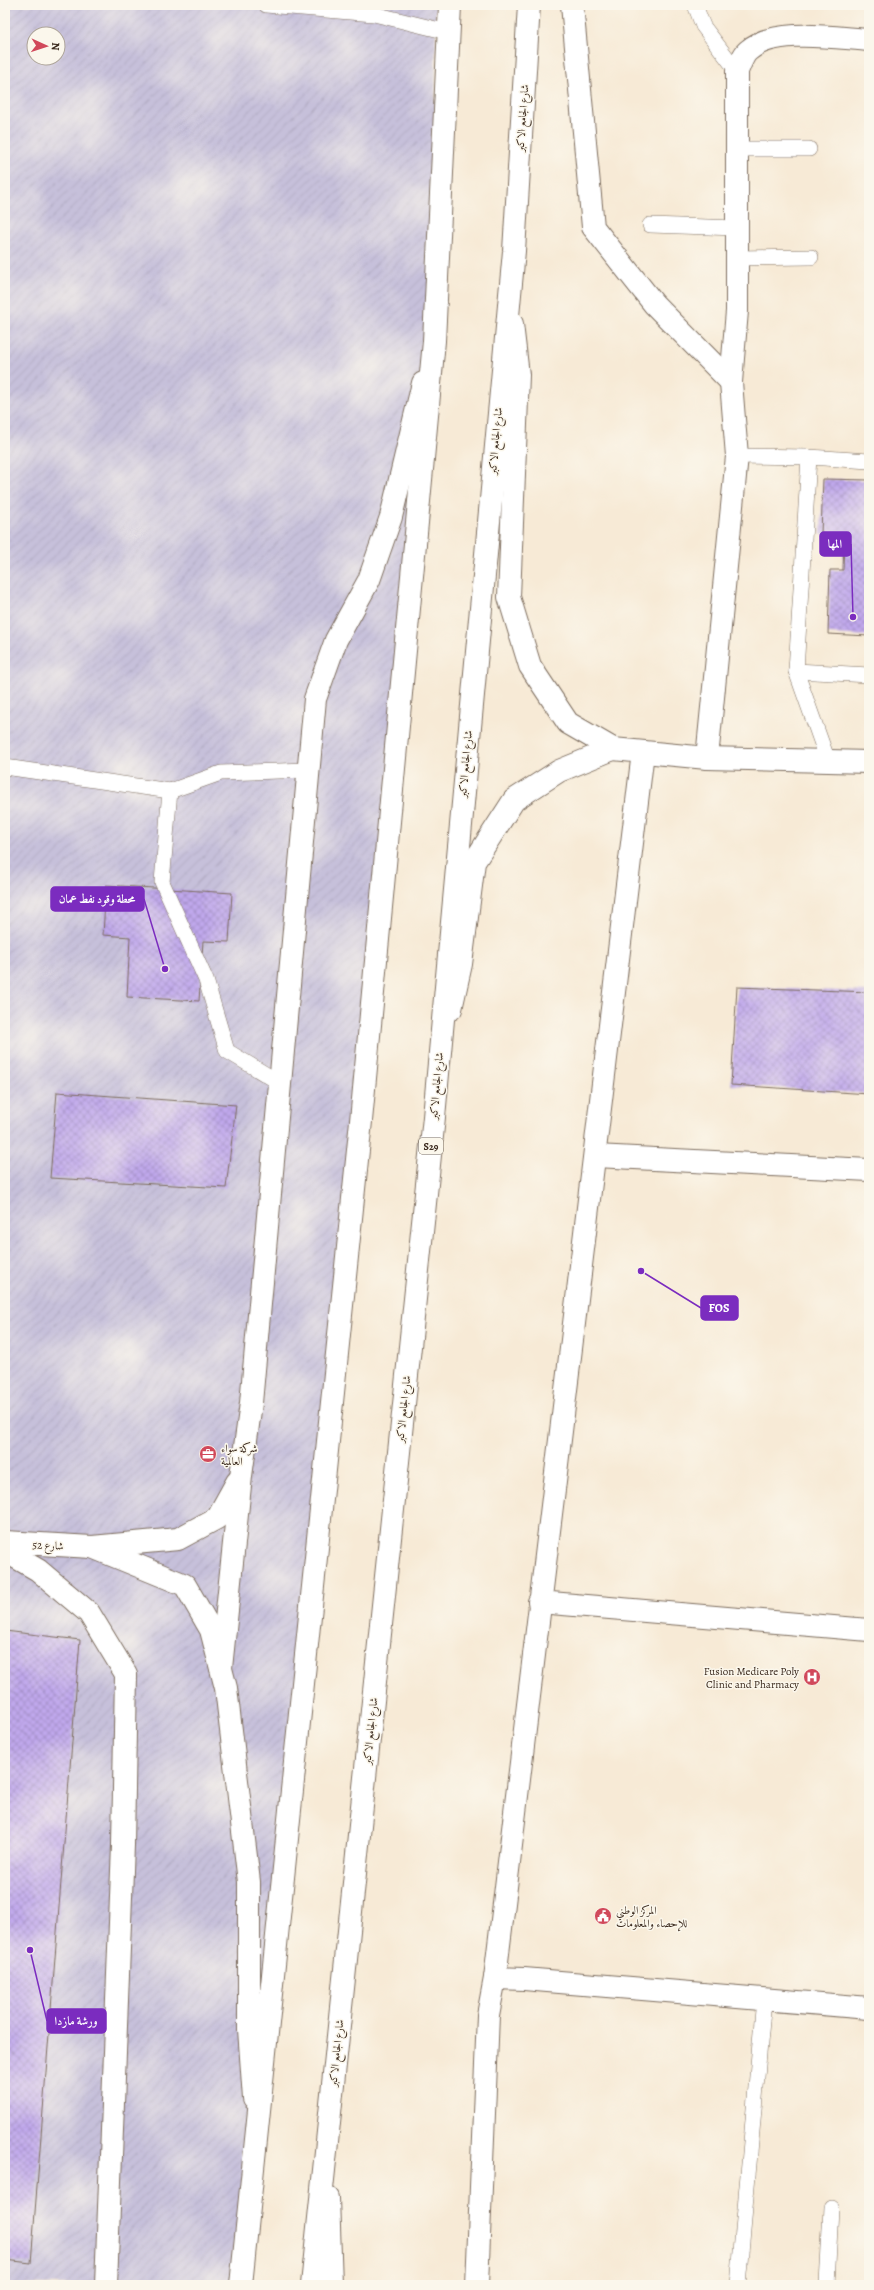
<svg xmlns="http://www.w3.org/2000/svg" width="874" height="2290" viewBox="0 0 874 2290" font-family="Alegreya,Amiri,serif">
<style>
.industrial{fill:url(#industrial-furrows);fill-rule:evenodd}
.building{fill:url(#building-cross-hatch)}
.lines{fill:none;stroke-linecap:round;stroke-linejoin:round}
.service-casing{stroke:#7d6d5e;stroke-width:16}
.minor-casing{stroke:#7d6d5e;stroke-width:24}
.tertiary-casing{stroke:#7d6d5e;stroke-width:24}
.primary-casing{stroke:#7d6d5e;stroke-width:24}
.service{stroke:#fff;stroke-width:15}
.minor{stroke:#fff;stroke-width:22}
.tertiary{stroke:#fff;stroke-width:22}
.primary{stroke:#fff;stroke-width:22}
.labels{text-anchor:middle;stroke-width:3;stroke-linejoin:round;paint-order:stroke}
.shield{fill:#fbf7ec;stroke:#75685c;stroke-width:1}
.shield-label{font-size:10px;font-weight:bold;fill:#3b2a1e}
.street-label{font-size:11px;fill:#3b2a1e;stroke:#fbf7ec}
.poi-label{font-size:11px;fill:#3b2a1e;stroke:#fbf7ec;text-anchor:start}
.leader{fill:none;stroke:#7b2cbf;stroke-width:1.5}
.callout-dot{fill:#7b2cbf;stroke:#fbf7ec;stroke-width:1.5}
.callout{fill:#7b2cbf;stroke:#7b2cbf;stroke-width:1.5}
.callout-label{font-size:12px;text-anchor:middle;font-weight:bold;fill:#fff}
</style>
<defs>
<pattern id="industrial-furrows" width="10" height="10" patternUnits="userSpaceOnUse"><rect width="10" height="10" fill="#c6c0da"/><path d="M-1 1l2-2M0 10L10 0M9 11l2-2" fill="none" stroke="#aba5bb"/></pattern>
<pattern id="building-cross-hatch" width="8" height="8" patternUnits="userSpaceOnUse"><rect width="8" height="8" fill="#c0a8ec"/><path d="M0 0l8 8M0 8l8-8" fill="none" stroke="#9d89bf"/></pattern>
</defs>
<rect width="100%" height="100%" fill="#fbf7ec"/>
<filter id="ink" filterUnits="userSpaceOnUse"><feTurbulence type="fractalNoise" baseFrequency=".025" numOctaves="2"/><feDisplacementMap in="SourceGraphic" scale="8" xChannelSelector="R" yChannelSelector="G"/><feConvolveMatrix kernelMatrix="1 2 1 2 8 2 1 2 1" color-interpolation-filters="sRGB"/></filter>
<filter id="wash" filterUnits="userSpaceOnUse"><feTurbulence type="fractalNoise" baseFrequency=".012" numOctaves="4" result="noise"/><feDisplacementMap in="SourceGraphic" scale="16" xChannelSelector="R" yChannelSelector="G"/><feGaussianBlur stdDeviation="0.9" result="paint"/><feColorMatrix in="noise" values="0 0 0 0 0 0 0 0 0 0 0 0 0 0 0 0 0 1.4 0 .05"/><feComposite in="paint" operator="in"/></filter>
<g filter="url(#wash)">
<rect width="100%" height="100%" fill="#f7ead6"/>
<path class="industrial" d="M5,5H436L434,341L237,2285H5ZM34,34H58V58H34Z"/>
<g id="blocks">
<g class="building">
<path d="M823,479L869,480V636L828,634L830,570H843L844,536L821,534Z"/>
<path d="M106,885L232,893L229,942L203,941L199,1001L127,997L130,937L103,935Z"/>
<path d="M737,987L869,992V1094L731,1085Z"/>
<path d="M57,1092L236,1105L226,1188L50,1178Z"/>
<path d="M5,1631L80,1640L31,2263L5,2260Z"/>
</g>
</g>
</g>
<g filter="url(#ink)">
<use href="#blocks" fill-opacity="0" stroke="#7d6d5e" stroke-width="1"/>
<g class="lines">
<g class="service-casing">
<g id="service">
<path d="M266,5L374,14L448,32"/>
<path d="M695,5L703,26L737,71"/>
<path d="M738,149H809"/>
<path d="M650,225L737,228"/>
<path d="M737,258L811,257"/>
<path d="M737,456L809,457L869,461"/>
<path d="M809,457L796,671L869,675"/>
<path d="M796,671L828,761"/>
<path d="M5,767L170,791L221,773L308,770"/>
<path d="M170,791L162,882L206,980L227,1051L280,1083"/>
<path d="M738,2285L764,1999"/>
<path d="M827,2285L831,2208"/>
</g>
</g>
<g class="minor-casing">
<g id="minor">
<path d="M572,5L593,227L654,304L731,382"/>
<path d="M707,758L737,456L731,382L737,311V71C740,65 743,54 749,50C775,27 836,38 869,40"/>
<path d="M596,1156L869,1170"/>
<path d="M5,1551L38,1570L89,1613L126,1674L123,1845L106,2285"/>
<path d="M539,1602L869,1630"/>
<path d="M495,1978L524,1979L869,2008"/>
<path d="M328,2198L331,2285"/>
<path d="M477,2285L488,2015L495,1978L643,752"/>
</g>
</g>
<g class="tertiary-casing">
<g id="tertiary">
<path d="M512,324L518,375L509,597L530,666L568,723L613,749L707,758L869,762"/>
<path d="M451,1009L461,964L474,862L514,800L559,771L613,749"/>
<path d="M5,1542L92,1547L178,1539L217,1518L237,1482"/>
<path d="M92,1547L185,1585L211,1630L226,1688L249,1882V2029L254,2099"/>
<path d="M221,1668L241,1476L251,1403L315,699L336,640L369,580L391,517L423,383"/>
</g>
</g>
<g class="primary-casing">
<g id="primary">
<path d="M241,2285L361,1121L434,341L450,5"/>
<path d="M312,2285L434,1117L514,251L529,5"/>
</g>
</g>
<use href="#service" class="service"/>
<use href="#minor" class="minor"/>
<use href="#tertiary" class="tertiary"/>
<use href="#primary" class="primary"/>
</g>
</g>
<defs>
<g id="office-disc" transform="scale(0.9)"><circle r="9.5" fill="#d1495b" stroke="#fbf7ec"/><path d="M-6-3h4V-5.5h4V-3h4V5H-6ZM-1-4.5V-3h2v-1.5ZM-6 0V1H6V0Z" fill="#fff"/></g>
<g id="hospital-disc" transform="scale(0.9)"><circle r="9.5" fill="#d1495b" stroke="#fbf7ec"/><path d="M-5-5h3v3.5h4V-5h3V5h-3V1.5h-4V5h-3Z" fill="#fff"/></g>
<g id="civic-disc" transform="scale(0.9)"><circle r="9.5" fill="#d1495b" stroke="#fbf7ec"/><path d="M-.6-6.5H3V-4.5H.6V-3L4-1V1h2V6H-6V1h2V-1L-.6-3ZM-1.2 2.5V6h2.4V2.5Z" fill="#fff"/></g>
</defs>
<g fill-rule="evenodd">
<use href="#office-disc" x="208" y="1454"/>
<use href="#hospital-disc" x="812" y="1677"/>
<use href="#civic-disc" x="603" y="1916"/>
</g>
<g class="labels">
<rect class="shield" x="419" y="1138" width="24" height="16" rx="3"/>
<g class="shield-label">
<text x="431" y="1150">S29</text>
</g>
<g class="street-label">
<text transform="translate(522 118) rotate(-86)" y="4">شارع الجامع الاكبر</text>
<text transform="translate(495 441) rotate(-85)" y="4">شارع الجامع الاكبر</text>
<text transform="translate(465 764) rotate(-85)" y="4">شارع الجامع الاكبر</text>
<text transform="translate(436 1086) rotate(-85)" y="4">شارع الجامع الاكبر</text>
<text transform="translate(403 1409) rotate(-84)" y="4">شارع الجامع الاكبر</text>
<text transform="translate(48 1545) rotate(3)" y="4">شارع 52</text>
<text transform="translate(370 1731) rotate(-84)" y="4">شارع الجامع الاكبر</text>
<text transform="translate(336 2053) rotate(-84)" y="4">شارع الجامع الاكبر</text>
</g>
<g class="poi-label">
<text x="221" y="1452">شركة سواء<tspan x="221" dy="13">العالمية</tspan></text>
<text x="799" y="1675" text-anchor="end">Fusion Medicare Poly<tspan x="799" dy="13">Clinic and Pharmacy</tspan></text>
<text x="616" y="1914">المركز الوطني<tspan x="616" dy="13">للإحصاء والمعلومات</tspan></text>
</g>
</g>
<path class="leader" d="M853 617L851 544M165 969L144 899M641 1271L701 1308M30 1950L47 2021"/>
<g class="callout-dot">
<circle cx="853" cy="617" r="4"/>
<circle cx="165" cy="969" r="4"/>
<circle cx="641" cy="1271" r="4"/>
<circle cx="30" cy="1950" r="4"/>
</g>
<g class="callout">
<rect x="820" y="532" width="31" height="24" rx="4"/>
<rect x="51" y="887" width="93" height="24" rx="4"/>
<rect x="701" y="1296" width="37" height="24" rx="4"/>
<rect x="47" y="2009" width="59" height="24" rx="4"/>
</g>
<g class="callout-label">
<text x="835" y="548">المه‍ا</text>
<text x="97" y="903">محطة وقود نفط عمان</text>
<text x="719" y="1312">FOS</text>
<text x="76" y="2025">ورشة مازدا</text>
</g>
<rect width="874" height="2290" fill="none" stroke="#fbf7ec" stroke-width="20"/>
<g transform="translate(46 46) rotate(93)"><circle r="19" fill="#fbf7ec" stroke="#aea59a"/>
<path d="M0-3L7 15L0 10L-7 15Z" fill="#d1495b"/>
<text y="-6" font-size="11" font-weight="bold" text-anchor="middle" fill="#3b2a1e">N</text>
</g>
</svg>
